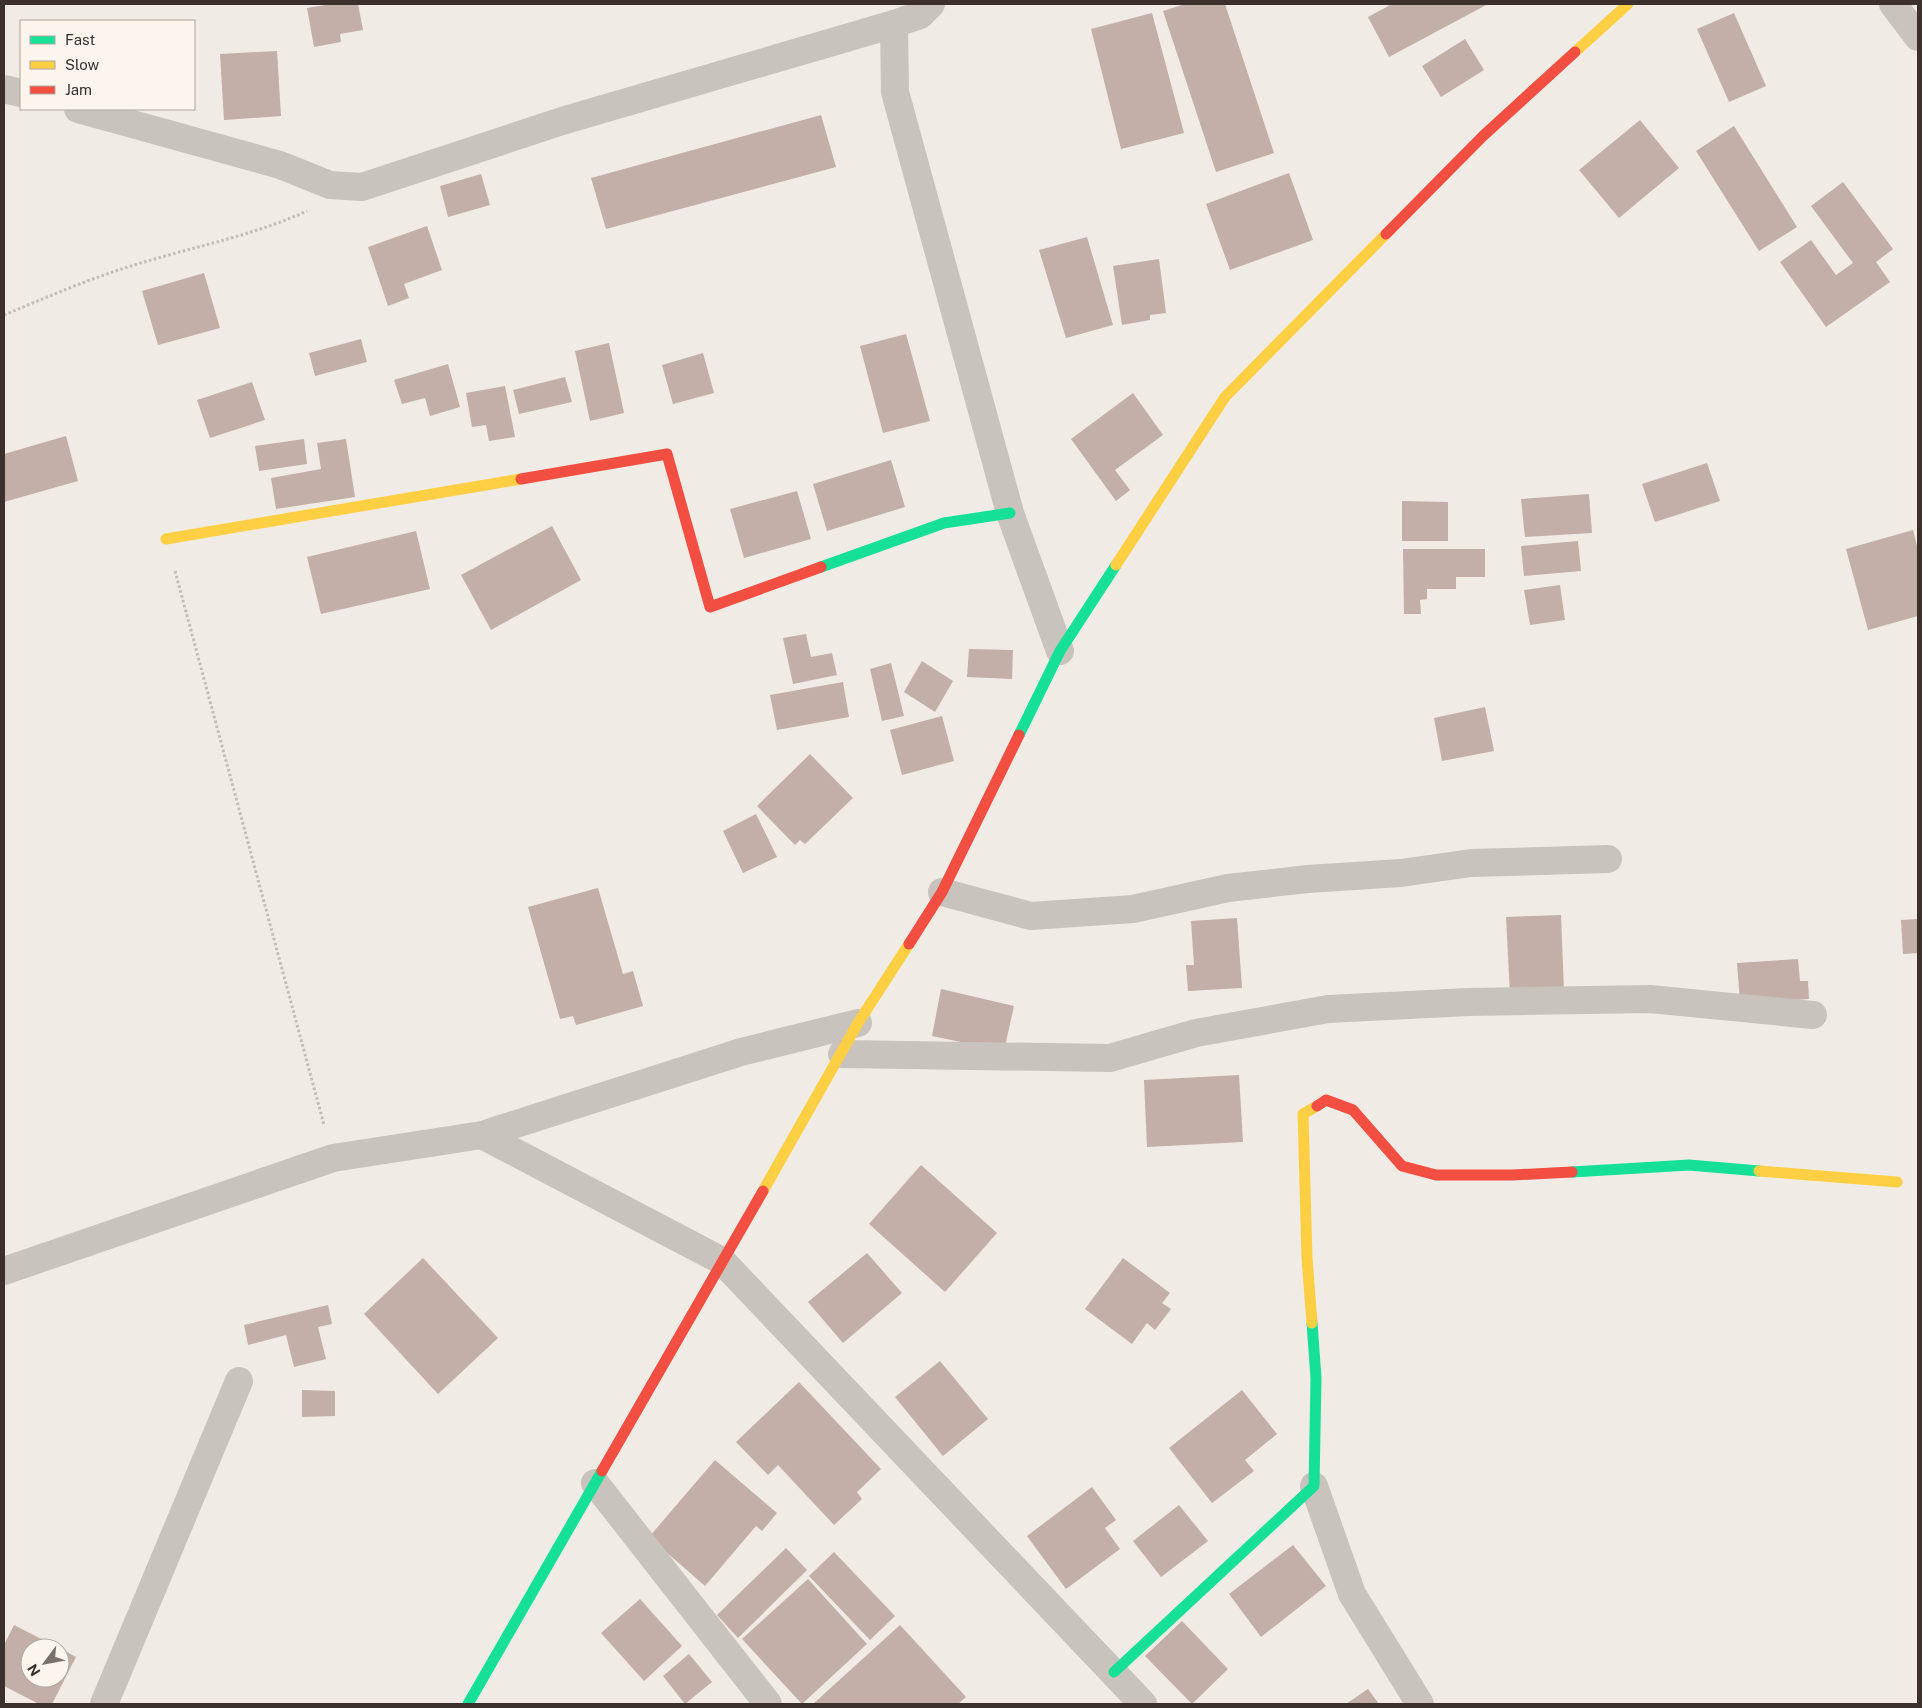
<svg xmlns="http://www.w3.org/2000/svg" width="1922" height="1708" viewBox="0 0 1922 1708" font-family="'Public Sans',sans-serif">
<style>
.building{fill:#c3afa7}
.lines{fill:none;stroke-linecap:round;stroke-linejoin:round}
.path{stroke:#c2bbb6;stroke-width:3;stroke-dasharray:2.5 2.5;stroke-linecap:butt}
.street{stroke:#c9c3be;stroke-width:28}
.fast{stroke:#16e098;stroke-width:11}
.slow{stroke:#ffcf43;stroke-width:11}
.jam{stroke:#f24e42;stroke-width:11}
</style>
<rect width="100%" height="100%" fill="#f0ebe5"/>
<g class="building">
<path d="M332,4H358L363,30L340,34L341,42L314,47L307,8Z"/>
<path d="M1185,4H1225L1274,153L1216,172L1163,11Z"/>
<path d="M1392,4H1488L1389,57L1368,17Z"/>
<path d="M1152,13L1184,133L1121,149L1091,29Z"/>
<path d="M1734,13L1766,86L1729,102L1697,29Z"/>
<path d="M1465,39L1484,70L1441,97L1422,66Z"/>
<path d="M277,51L281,116L224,120L220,54Z"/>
<path d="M821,115L836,167L606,229L591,178Z"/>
<path d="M1640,120L1679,168L1619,218L1579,170Z"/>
<path d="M1734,126L1797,227L1759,251L1696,151Z"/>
<path d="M1289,173L1313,240L1230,270L1206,204Z"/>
<path d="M481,174L490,205L448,217L440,186Z"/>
<path d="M1843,182L1893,249L1876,262L1890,282L1826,327L1780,262L1811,240L1836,275L1853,263L1811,206Z"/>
<path d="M427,226L442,270L404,284L409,298L388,306L368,247Z"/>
<path d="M1087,237L1113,325L1066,338L1039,250Z"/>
<path d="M1159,259L1166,313L1150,315V320L1122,325L1113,266Z"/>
<path d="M204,273L220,328L158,345L142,291Z"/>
<path d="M906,334L930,421L883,433L860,346Z"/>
<path d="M361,339L367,362L315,376L309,353Z"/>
<path d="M609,343L624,413L590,421L575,351Z"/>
<path d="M703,353L714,393L673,404L662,365Z"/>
<path d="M448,364L460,407L430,416L425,398L402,404L394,380Z"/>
<path d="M565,377L572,402L519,414L513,390Z"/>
<path d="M252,382L265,420L210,438L197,400Z"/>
<path d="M505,386L515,437L489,441L486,425L472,427L466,393Z"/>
<path d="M1133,393L1163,435L1115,470L1130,490L1116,501L1071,439Z"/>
<path d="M66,436L78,481L4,502V454Z"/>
<path d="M304,439L307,464L259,471L255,446Z"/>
<path d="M346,439L355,497L276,509L271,478L321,469L317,443Z"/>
<path d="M891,460L905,507L827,531L813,484Z"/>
<path d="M1707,463L1720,501L1655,522L1642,484Z"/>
<path d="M797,491L811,539L744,558L730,509Z"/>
<path d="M1589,494L1592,533L1525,537L1521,499Z"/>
<path d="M1402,501L1448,502V541H1402Z"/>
<path d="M552,526L581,580L491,630L461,575Z"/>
<path d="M1913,530L1918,550V616L1868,630L1846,549Z"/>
<path d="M416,531L430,589L321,614L307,557Z"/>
<path d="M1578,541L1581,571L1524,576L1521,546Z"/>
<path d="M1403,549H1485V577H1456V589H1427V599L1420,600L1421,614H1404Z"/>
<path d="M1560,585L1565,620L1530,625L1524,590Z"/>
<path d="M806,634L811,657L832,653L837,675L793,684L783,638Z"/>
<path d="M969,649L1013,650L1012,679L967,677Z"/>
<path d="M922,661L953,681L935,712L904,692Z"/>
<path d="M891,663L904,716L882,721L870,669Z"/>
<path d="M843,682L849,717L777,730L770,695Z"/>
<path d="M1485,707L1494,751L1442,761L1434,718Z"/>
<path d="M942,716L954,761L902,775L890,730Z"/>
<path d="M810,754L853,798L805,844L800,840L795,845L757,806Z"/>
<path d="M756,814L777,857L743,873L723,831Z"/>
<path d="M598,888L623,974L633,971L643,1006L576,1025L573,1016L560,1019L528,907Z"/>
<path d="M1561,915L1564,992L1510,995L1506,917Z"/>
<path d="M1237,918L1242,988L1188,991L1186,965H1194L1191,921Z"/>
<path d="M1918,919V953L1903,954L1901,920Z"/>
<path d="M1798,959L1800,981H1808L1809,999L1740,1003L1737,963Z"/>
<path d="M941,989L1014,1006L1004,1051L932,1036Z"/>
<path d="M1239,1075L1243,1142L1147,1147L1144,1080Z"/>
<path d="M921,1165L997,1233L945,1292L869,1224Z"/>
<path d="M867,1253L902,1293L843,1343L808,1302Z"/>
<path d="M423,1258L498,1338L438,1394L364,1314Z"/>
<path d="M1123,1258L1170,1293L1162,1303L1171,1309L1155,1330L1147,1323L1132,1344L1085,1309Z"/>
<path d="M328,1305L332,1324L318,1327L326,1359L294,1367L286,1335L248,1345L244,1325Z"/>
<path d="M940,1361L988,1419L943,1456L895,1397Z"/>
<path d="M799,1382L881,1469L857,1492L862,1499L834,1525L778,1465L768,1475L736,1442Z"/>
<path d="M302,1390L335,1391V1416L302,1417Z"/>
<path d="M1242,1390L1277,1434L1245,1460L1254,1471L1212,1503L1169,1448Z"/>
<path d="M715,1460L777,1513L762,1531L756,1526L705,1586L649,1537Z"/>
<path d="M1092,1487L1116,1520L1105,1528L1120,1549L1066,1589L1027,1536Z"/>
<path d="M1179,1505L1208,1541L1161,1577L1133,1541Z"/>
<path d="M1293,1545L1326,1586L1261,1637L1229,1594Z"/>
<path d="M786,1548L807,1570L738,1638L717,1615Z"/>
<path d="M834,1552L895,1616L870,1640L809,1576Z"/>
<path d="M808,1579L867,1644L802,1704L742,1639Z"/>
<path d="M640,1599L682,1646L644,1681L601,1633Z"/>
<path d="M1182,1621L1228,1669L1192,1704L1145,1656Z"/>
<path d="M14,1625L59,1648H30V1678H60V1648L76,1657L52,1704H39L4,1686V1645Z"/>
<path d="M900,1625L966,1697L958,1704H813Z"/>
<path d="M689,1654L712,1682L685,1704L663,1676Z"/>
<path d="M1368,1689L1379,1704H1346Z"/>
</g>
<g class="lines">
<g class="path">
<path d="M4,315C45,298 86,280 128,267C187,248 250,237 307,211"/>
<path d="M175,571L324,1125"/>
</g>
<g class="street">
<path d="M1893,4L1918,37"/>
<path d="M894,24L895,92L1010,513L1060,651"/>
<path d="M4,89L21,93"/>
<path d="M78,109L280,165L330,185L362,187L562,121L894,24L920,15L931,4"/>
<path d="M942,892L1031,916L1133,909L1228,888L1308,879L1401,873L1471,863L1608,859"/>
<path d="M842,1054L1110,1058L1196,1033L1328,1009L1469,1002L1650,999L1813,1015"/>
<path d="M482,1135L722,1261L1143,1704"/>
<path d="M4,1271L333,1158L482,1135L741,1052L858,1023"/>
<path d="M595,1483L768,1704"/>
<path d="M1314,1486L1352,1594L1420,1704"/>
<path d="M104,1704L239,1381"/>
</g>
<g class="fast">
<path d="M821,567L944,523L1010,513"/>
<path d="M1019,735L1060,651L1116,565"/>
<path d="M1572,1172L1689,1165L1759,1171"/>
<path d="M1114,1672L1314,1486L1316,1378L1312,1323"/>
<path d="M468,1704L602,1471"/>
</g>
<g class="slow">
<path d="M1575,52L1628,4"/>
<path d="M166,539L521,479"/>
<path d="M1116,565L1225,397L1386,234"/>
<path d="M1759,1171L1897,1182"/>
<path d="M763,1191L858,1023L909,944"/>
<path d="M1312,1323L1307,1258L1303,1114L1317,1106"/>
</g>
<g class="jam">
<path d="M1386,234L1483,136L1575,52"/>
<path d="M521,479L667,454L710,607L821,567"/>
<path d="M909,944L942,892L1019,735"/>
<path d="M1317,1106L1326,1100L1353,1110L1402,1166L1436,1175H1512L1572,1172"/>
<path d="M602,1471L763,1191"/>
</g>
</g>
<rect width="1922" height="1708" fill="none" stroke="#3b302b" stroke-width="10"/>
<rect x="20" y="20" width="175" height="90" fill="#fbf5ee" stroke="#aea6a0"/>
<rect x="30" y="36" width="25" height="8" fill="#16e098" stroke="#aea6a0"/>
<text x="65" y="45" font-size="15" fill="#3b302b">Fast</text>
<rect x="30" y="61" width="25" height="8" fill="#ffcf43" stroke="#aea6a0"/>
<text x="65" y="70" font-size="15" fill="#3b302b">Slow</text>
<rect x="30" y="86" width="25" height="8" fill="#f24e42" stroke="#aea6a0"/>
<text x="65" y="95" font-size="15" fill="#3b302b">Jam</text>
<g transform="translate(45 1663) rotate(238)"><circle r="24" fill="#fbf5ee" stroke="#aea6a0"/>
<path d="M0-4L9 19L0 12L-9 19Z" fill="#7a716c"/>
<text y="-8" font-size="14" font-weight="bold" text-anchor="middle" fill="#3b302b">N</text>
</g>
</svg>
